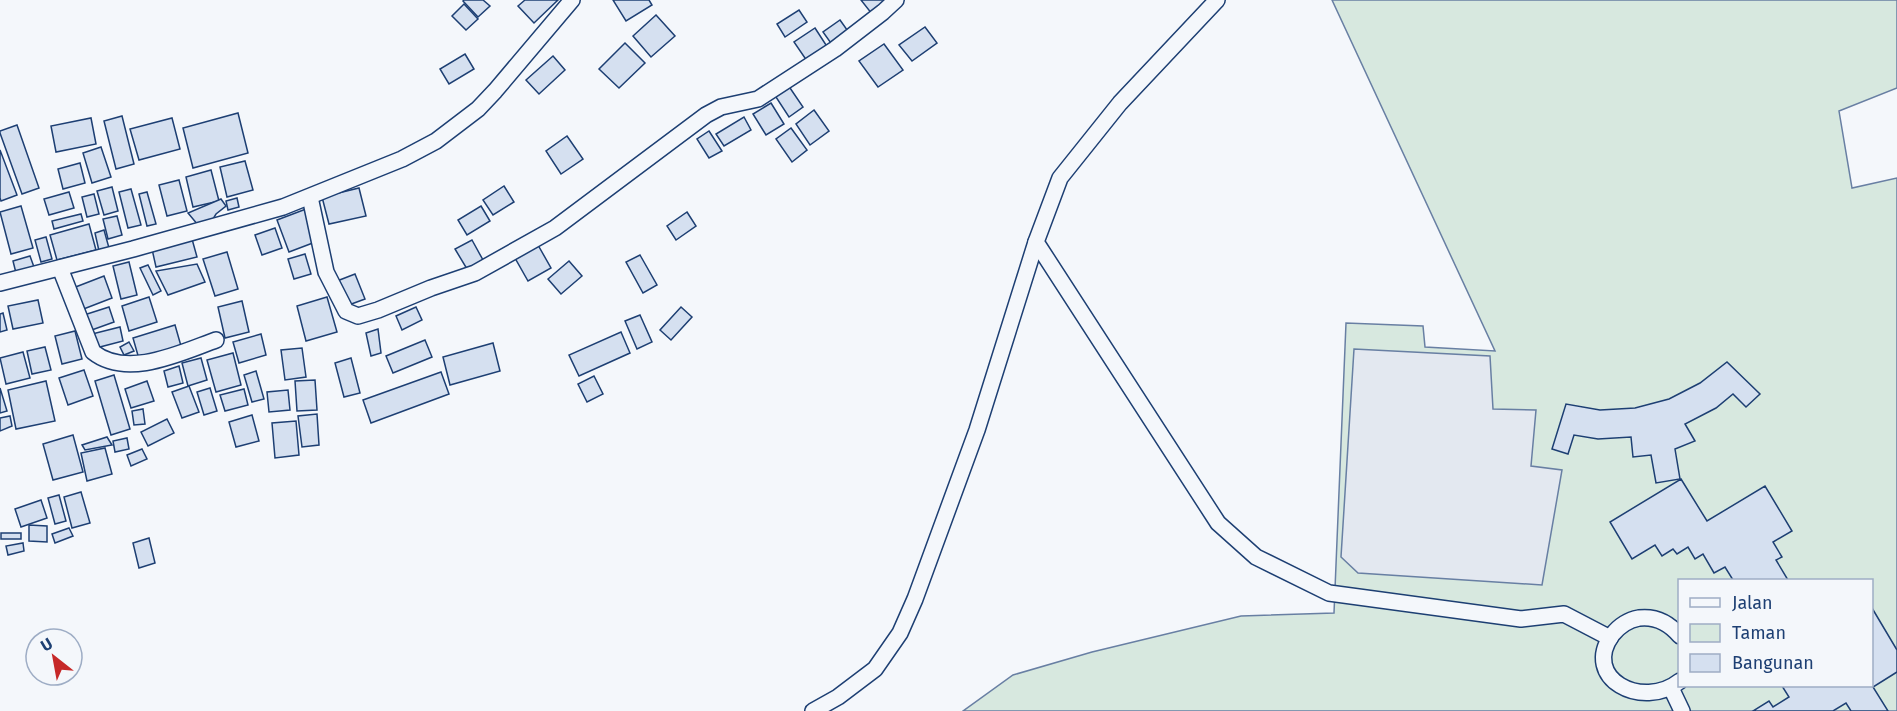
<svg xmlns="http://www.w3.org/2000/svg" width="1897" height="711" viewBox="0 0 1897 711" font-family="'Fira Sans',sans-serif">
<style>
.green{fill:#d7e8df;stroke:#687fa3;stroke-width:1.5;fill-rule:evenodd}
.parking{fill:#e3e8f0;stroke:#687fa3;stroke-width:1.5}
.building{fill:#d5e0f0;stroke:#1d3f73;stroke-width:1.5}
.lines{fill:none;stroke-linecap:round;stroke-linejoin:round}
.minor-casing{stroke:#1d3f73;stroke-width:18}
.minor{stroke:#f4f7fb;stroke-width:15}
</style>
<rect width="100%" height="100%" fill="#f4f7fb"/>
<path class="green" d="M1332,0H1897V88L1839,111L1852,188L1897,178V711H963L1013,675L1092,652L1241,616L1334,613L1346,323L1423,326L1425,347L1495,351ZM1680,580H1872V686H1680Z"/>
<path class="parking" d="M1354,349L1490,356L1493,409L1536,410L1531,466L1562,470L1542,585L1358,573L1341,557Z"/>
<g class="building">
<path d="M464,0H483L490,6L478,17L463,1Z"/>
<path d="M525,0H558L534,23L518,6Z"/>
<path d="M613,0H649L652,5L626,21Z"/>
<path d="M861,0H887L872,14Z"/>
<path d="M464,4L478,19L466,30L452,16Z"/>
<path d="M799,10L807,22L785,37L777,24Z"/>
<path d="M656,15L675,36L651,57L633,36Z"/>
<path d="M840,20L850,34L833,46L823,32Z"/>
<path d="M925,27L937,43L912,61L899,45Z"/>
<path d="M815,28L828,48L807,61L794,42Z"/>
<path d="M625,43L645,63L619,88L599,69Z"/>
<path d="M884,44L903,70L878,87L859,61Z"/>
<path d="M465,54L474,69L449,84L440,69Z"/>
<path d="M553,56L565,70L539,94L526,80Z"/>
<path d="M788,85L803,107L789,117L774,94Z"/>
<path d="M771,103L784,124L766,135L753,114Z"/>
<path d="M814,110L829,131L810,145L796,124Z"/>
<path d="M238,113L248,153L193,168L183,128Z"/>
<path d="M122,116L134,164L116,169L104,121Z"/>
<path d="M744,117L751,130L724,146L716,134Z"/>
<path d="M91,118L96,144L56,152L51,126Z"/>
<path d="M172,118L180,149L139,160L130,129Z"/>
<path d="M17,125L39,188L22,194L0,133V131Z"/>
<path d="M791,128L807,150L792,162L776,139Z"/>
<path d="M709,131L722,151L709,158L697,139Z"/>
<path d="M567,136L583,159L561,174L546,151Z"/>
<path d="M101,147L111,177L92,183L83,153Z"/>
<path d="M0,150L17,195L1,201L0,198Z"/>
<path d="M245,161L253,190L227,197L220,167Z"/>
<path d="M80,163L85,183L63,189L58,169Z"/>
<path d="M211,170L219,201L193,207L186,177Z"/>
<path d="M179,180L187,211L167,216L159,185Z"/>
<path d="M504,186L514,202L493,215L483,200Z"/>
<path d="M112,187L118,211L104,215L97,191Z"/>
<path d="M359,188L366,216L329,224L322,197Z"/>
<path d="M131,189L141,225L128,228L119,192Z"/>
<path d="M69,192L74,208L49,215L44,199Z"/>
<path d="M147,192L156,224L147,226L139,194Z"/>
<path d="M94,194L99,214L87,217L82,197Z"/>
<path d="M237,198L239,207L228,210L226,201Z"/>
<path d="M221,199L226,206L216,214L213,219L202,224L198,225L188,213Z"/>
<path d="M21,206L33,248L11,254L0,212Z"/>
<path d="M481,206L490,221L467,235L458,220Z"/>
<path d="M306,209L318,241L289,252L277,220Z"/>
<path d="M687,212L696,226L676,240L667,226Z"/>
<path d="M81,214L83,221L54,229L52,221Z"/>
<path d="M117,216L122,235L108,239L103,219Z"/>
<path d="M89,224L96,250L57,260L50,235Z"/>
<path d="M275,228L282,248L262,255L255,235Z"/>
<path d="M104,230L109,248L99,251L95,233Z"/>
<path d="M46,237L52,259L41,262L35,240Z"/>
<path d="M192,239L197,257L156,267L152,249Z"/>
<path d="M472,240L483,260L467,269L455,249Z"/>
<path d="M538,245L551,268L528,281L515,258Z"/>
<path d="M227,252L238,289L215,296L203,259Z"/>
<path d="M305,254L311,274L294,279L288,259Z"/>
<path d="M640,255L657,285L643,293L626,262Z"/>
<path d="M30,256L34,267L16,273L13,261Z"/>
<path d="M569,261L582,276L561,294L548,279Z"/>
<path d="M129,262L137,295L121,299L113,266Z"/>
<path d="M197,264L205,282L168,295L156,271Z"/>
<path d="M148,265L161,291L153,295L140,268Z"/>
<path d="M355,274L365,299L346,306L337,281Z"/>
<path d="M104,276L112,298L81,310L73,288Z"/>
<path d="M149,297L157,322L129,331L122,306Z"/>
<path d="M327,297L337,332L306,341L297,306Z"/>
<path d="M38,300L43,323L13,329L8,306Z"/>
<path d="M242,301L249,332L225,338L218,307Z"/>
<path d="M109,307L114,322L89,331L84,315Z"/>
<path d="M416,307L422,320L402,330L396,316Z"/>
<path d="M681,307L692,317L671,340L660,330Z"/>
<path d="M3,313L7,330L0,332V314Z"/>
<path d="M640,315L652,342L637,349L625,321Z"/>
<path d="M175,325L181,346L139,359L133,338Z"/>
<path d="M120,327L123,341L96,348L92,334Z"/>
<path d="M378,329L381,353L371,356L366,333Z"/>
<path d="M75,331L82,359L62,364L55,336Z"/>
<path d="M621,332L630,353L579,376L569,355Z"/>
<path d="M261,334L266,355L239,363L233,342Z"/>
<path d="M425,340L432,357L393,373L386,356Z"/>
<path d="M129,342L134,351L124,355L120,347Z"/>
<path d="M493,343L500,371L450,385L443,357Z"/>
<path d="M45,347L51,370L32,374L27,351Z"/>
<path d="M302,348L306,377L285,380L281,350Z"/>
<path d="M23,352L30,378L6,384L0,358Z"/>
<path d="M233,353L241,385L216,392L207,360Z"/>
<path d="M201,358L207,380L188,386L182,363Z"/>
<path d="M351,358L360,393L344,397L335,363Z"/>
<path d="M1727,362L1760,394L1746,407L1733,394L1716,408L1685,424L1695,441L1675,449L1680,479L1656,483L1651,455L1633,457L1631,437L1598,439L1574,435L1568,454L1552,449L1566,404L1600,410L1635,408L1669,399L1700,383Z"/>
<path d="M179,366L183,383L168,387L164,371Z"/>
<path d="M84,370L93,396L68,405L59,378Z"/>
<path d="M256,371L264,399L252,402L244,375Z"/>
<path d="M441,372L449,394L371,423L363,400Z"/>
<path d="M114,375L130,429L111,435L95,381Z"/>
<path d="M594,376L603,394L587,402L578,384Z"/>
<path d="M315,380L317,410L297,411L295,381Z"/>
<path d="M46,381L55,421L16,429L8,390Z"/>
<path d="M147,381L154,401L131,408L125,389Z"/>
<path d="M189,386L199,412L182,418L172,392Z"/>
<path d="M0,388L7,411L0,413Z"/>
<path d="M210,388L217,411L204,415L197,392Z"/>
<path d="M244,389L248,405L225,411L220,395Z"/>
<path d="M288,390L290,410L269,412L267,392Z"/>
<path d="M143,409L145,424L134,425L132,411Z"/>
<path d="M317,414L319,445L302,447L298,416Z"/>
<path d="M252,415L259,441L236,447L229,422Z"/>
<path d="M10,416L12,426L0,431V418Z"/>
<path d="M167,419L174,433L148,446L141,432Z"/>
<path d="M296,421L299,455L275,458L272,423Z"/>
<path d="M73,435L83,472L53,480L43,444Z"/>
<path d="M107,437L112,445L85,450L82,445Z"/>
<path d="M127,438L129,449L115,452L113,441Z"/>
<path d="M105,448L112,474L87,481L81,453Z"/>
<path d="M142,449L147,459L131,466L127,455Z"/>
<path d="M1681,479L1707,521L1765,486L1792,531L1773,542L1782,557L1776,560L1788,580H1733L1725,567L1714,573L1703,554L1695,559L1688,547L1677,554L1673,549L1662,556L1655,545L1632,559L1610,522Z"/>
<path d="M81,492L90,523L72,528L64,497Z"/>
<path d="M59,495L66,521L55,524L48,498Z"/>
<path d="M41,500L47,518L21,527L15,509Z"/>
<path d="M29,525L47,526V542L29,541Z"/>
<path d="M69,528L73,536L55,543L52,534Z"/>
<rect x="1" y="533" width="20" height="6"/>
<path d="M149,538L155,563L139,568L133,543Z"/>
<path d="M23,543L24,551L8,555L6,546Z"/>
<path d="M1872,608L1897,650V672L1873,687L1888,711H1851L1846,703L1833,711H1753L1769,701L1773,707L1789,697L1782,686H1872Z"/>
</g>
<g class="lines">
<g class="minor-casing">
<g id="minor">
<path d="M1217,0L1120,103L1060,178L1036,242L1218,523L1256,557L1329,593L1521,619L1564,614L1610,638"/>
<path d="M310,197L326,272L346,311L358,316L378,310L431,288L475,273L555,228L706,115L721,107L758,99L835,49L883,12L896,0"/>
<path d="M60,268L93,352C127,379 180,353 216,340"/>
<path d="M0,283L133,249L283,207L402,159L436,141L478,109L495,91L572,0"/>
<path d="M1680,636C1670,624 1656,616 1639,618C1628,620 1619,626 1612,635C1581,678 1642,711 1680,681"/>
<path d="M1672,690L1682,711"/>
<path d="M813,711L838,697L875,669L900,633L915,599L977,430L1036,242"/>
</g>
</g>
<use href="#minor" class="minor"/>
</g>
<rect x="1678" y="579" width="195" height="108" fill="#f4f7fb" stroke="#9eadc5" stroke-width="1.5"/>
<rect x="1690" y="598" width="30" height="9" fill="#f4f7fb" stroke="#9eadc5" stroke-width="1.5"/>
<text x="1732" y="609" font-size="18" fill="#1d3f73">Jalan</text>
<rect x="1690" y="624" width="30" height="18" fill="#d7e8df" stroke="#9eadc5" stroke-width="1.5"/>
<text x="1732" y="639" font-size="18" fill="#1d3f73">Taman</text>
<rect x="1690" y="654" width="30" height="18" fill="#d5e0f0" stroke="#9eadc5" stroke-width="1.5"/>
<text x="1732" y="669" font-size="18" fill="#1d3f73">Bangunan</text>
<g transform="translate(54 657) rotate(329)"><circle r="28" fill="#f4f7fb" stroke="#9eadc5" stroke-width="1.5"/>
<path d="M0-4.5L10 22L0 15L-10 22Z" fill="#c62828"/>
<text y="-9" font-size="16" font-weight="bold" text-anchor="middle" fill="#1d3f73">U</text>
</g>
</svg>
